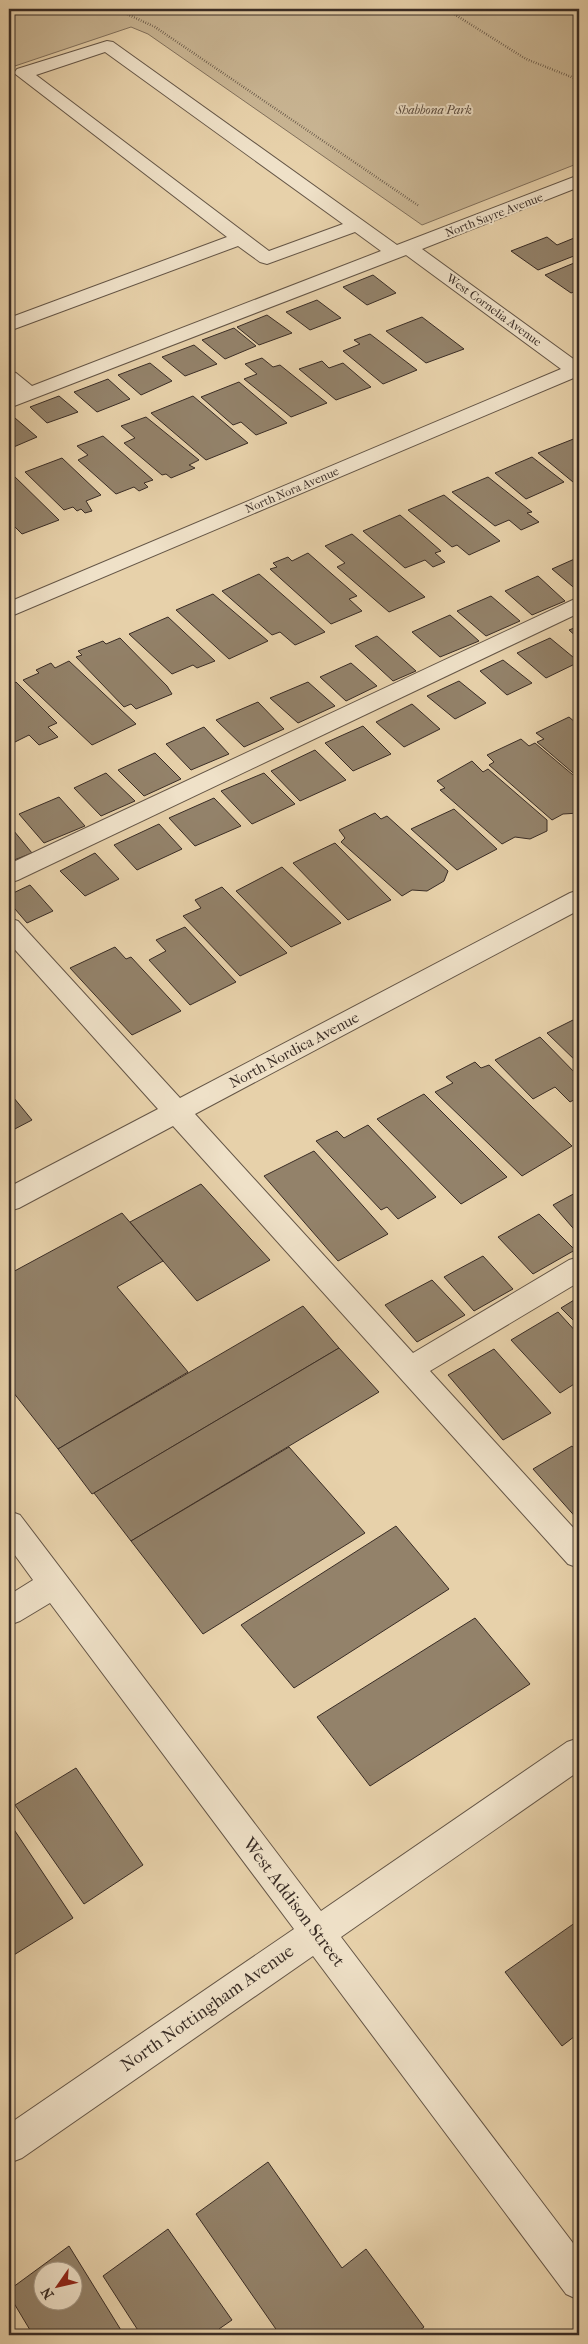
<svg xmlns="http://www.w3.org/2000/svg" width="588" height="2344" viewBox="0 0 588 2344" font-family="'IM FELL French Canon',serif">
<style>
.green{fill:#c9b593;stroke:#81705c}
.building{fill:#93826a;stroke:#392c25;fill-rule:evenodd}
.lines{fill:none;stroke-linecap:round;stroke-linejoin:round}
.minor-casing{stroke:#645546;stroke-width:2}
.path{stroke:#392c25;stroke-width:2.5;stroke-dasharray:0.5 2;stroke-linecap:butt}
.minor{fill:#efe1c8;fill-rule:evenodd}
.labels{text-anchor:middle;stroke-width:4;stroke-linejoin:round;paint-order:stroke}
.far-park-label{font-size:12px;font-style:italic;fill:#56473b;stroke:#efe1c8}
.far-street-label{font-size:12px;fill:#392c25;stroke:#efe1c8}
.street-label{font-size:15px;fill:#392c25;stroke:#efe1c8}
.near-street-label{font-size:18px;fill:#392c25;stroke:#efe1c8}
</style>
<rect width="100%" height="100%" fill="#e7d1aa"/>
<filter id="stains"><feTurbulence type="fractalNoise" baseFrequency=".004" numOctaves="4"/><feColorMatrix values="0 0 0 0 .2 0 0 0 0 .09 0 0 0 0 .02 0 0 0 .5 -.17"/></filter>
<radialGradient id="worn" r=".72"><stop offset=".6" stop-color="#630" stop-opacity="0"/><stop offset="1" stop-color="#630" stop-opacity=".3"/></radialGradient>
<path class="green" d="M9,9H579V163L422,225L148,34L131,27L9,68Z"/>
<g class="building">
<path d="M579,236V254L538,270L511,251L547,237L557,245Z"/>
<path d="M579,261V290L571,293L545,275Z"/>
<path d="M373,275L396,293L367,305L343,287Z"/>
<path d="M317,300L341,318L310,330L286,312Z"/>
<path d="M267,315L292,333L259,345L237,327Z"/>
<path d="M422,317L464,349L426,363L386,331Z"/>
<path d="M234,328L256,346L225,359L202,340Z"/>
<path d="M370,334L417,370L383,384L343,351L360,344L354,340Z"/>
<path d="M194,345L217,364L185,376L162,357Z"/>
<path d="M262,358L273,367L280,365L327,403L291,417L244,379L257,374L245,364Z"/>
<path d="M322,361L329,368L343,363L371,387L336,400L299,369Z"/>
<path d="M150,363L172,381L141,395L118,375Z"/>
<path d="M108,379L130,399L97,412L74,392Z"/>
<path d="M239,382L287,423L256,435L241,422L233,425L201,397Z"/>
<path d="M59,396L78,412L47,423L30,407Z"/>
<path d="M193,396L248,443L206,460L151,413Z"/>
<path d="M146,417L199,460L189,465L195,468L171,478L166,474L162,475L124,443L135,438L121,426Z"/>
<path d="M15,418L37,437L9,449V420Z"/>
<path d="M103,436L153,480L144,483L148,487L139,491L134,487L116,494L78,460L88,455L77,446Z"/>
<path d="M576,438L579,441V487L538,453Z"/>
<path d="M532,457L564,482L526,499L495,473Z"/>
<path d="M62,458L101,495L86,501L92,511L85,513L81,509L77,511L73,507L64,510L25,472Z"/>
<path d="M12,474L59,520L22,534L9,521V476Z"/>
<path d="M488,477L532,512L527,513L539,522L521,530L509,520L495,526L452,492Z"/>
<path d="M444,495L500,541L469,555L457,545L452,547L408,510Z"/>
<path d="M400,515L441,551L435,553L445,562L433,567L425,560L405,568L363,531Z"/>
<path d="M352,534L425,597L389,612L337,567L345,563L325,546Z"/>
<path d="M308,553L357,596L349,599L362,611L331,624L270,569L277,567L273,563L288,557L292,561Z"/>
<path d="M579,557V592L552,569Z"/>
<path d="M259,574L325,632L295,645L280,632L272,635L222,591Z"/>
<path d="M538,576L565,601L532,615L505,591Z"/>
<path d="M213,594L268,641L229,659L176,610Z"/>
<path d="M491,596L520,621L486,636L457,611Z"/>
<path d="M450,615L479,641L440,657L412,632Z"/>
<path d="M168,617L215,661L197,668L193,665L172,674L129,634Z"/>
<path d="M579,626V639L569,630Z"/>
<path d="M377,636L416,671L393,681L355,646Z"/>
<path d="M120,638L167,686L172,694L136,709L131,704L124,707L76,657L82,655L78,651L103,641L106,644Z"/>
<path d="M550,638L579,662L546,678L517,653Z"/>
<path d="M503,660L532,683L507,695L480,671Z"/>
<path d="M69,661L136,724L92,745L23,680L39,673L36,670L51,663L55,668Z"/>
<path d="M351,663L377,686L346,701L320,677Z"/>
<path d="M459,681L486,703L455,719L427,696Z"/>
<path d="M16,682L57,723L48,727L58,737L39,745L29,735L15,742L9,735V686Z"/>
<path d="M308,682L335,706L298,723L270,698Z"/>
<path d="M258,702L284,729L244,747L216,720Z"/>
<path d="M412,704L440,729L404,747L376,722Z"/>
<path d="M569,717L576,723L579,722V778L537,742L544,739L536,733Z"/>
<path d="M363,726L391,754L353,771L325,743Z"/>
<path d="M204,727L229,754L191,770L166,744Z"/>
<path d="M521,739L529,746L535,743L579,780V813L563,814L552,820L489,765L494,762L487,755Z"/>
<path d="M315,750L346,780L300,801L271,771Z"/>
<path d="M155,753L181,779L144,796L118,770Z"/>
<path d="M472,761L483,772L488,769L547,820V831L530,839L515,837L502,844L440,790L445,788L437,781Z"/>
<path d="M106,773L135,801L101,816L74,788Z"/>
<path d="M264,773L295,804L252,824L221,791Z"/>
<path d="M59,797L85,826L44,843L19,814Z"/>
<path d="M214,798L241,826L195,846L169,818Z"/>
<path d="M454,809L497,849L457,870L411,829Z"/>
<path d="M375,813L381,819L387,816L448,871L444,881L427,891L412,890L402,896L341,842L345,838L339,830Z"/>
<path d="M159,824L182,849L137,870L114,845Z"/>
<path d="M9,825L32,853L9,862Z"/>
<path d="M335,843L391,900L348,920L293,863Z"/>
<path d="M95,853L119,879L85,896L60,871Z"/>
<path d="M282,867L341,923L291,947L236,891Z"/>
<path d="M30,885L53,911L27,923L9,902V895Z"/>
<path d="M222,887L287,953L240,976L183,916L201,908L195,900Z"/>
<path d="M185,927L236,982L190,1005L149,960L166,951L156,940Z"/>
<path d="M115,947L126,959L131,957L181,1011L132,1035L70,968Z"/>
<path d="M579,1017V1064L547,1033Z"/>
<path d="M540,1037L579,1077V1097L570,1102L555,1087L533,1099L495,1060Z"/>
<path d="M475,1062L481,1068L489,1065L572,1146L522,1176L435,1092L453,1083L446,1077Z"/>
<path d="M9,1092L32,1120L9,1132Z"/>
<path d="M424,1094L507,1177L461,1204L377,1119Z"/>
<path d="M368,1125L436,1197L398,1219L387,1207L381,1210L316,1141L337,1131L344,1138Z"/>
<path d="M314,1151L388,1234L338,1261L264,1176Z"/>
<path d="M201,1184L270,1260L197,1301L130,1222Z"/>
<path d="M579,1191V1235L553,1205Z"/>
<path d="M122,1213L163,1261L117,1287L188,1372L58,1449L9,1387V1382L13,1379L9,1374V1274Z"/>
<path d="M539,1214L575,1250L533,1274L498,1237Z"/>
<path d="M483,1256L513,1289L474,1311L444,1277Z"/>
<path d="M432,1280L465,1315L417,1342L385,1305Z"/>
<path d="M579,1297V1326L561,1308Z"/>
<path d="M303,1306L339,1348L94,1493L92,1494L58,1449Z"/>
<path d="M558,1312L579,1335V1381L560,1393L511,1340Z"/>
<path d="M339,1348L379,1392L131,1541L94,1493Z"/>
<path d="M494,1349L551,1413L503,1440L448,1375Z"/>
<path d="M572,1446L579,1454V1521L533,1469Z"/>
<path d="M289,1447L365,1533L203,1634L131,1541Z"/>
<path d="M396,1526L449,1589L294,1688L241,1625Z"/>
<path d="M475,1618L530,1684L370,1786L317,1717Z"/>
<path d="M76,1768L143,1865L84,1904L15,1805Z"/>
<path d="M9,1822L73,1918L9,1958Z"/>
<path d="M579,1920V2033L562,2046L505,1972Z"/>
<path d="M268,2162L342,2268L366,2249L424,2327L414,2335H280L196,2214Z"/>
<path d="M168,2229L232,2320L219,2329L223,2335H141L103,2276Z"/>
<path d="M69,2246L124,2335H33L9,2295V2290ZM42,2272H72V2302H42Z"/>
</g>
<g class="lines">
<g class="minor-casing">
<g id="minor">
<path d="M107,41L113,42L397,245L579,175V187L422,249L579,363V378L576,377L9,617V602L561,369L406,255L9,408V395L15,392L9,387V371L16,373L32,386L381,251L355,232L267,264L260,262L238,246L9,331V318L227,237L14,73L17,69ZM105,52L343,224L269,251L36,75Z"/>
<path d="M579,597V613L18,880L9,883V864Z"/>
<path d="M579,890V910L195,1114L413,1353L569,1260L579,1257V1282L430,1371L579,1534V1568L568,1564L173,1126L19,1208L9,1211V1187L158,1109L9,943V918L18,921L180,1098L570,893Z"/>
<path d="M9,1511L20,1515L321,1911L567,1742L579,1738V1771L341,1937L579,2251V2300L566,2294L313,1956L22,2158L9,2163V2124L294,1929L50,1603L20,1621L9,1625V1595L33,1580L9,1547Z"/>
</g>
</g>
<g class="path">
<path d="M116,9L155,27L419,206"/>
<path d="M446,9L526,59L579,80"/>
</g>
<use href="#minor" class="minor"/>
</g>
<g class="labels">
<g class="far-park-label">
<text x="434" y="114">Shabbona Park</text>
</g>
<g class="far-street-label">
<text transform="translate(494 215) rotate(-21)" y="4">North Sayre Avenue</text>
<text transform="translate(494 310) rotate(36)" y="4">West Cornelia Avenue</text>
<text transform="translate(292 490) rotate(-23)" y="4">North Nora Avenue</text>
</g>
<g class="street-label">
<text transform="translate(294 1050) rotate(-28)" y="5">North Nordica Avenue</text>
</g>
<g class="near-street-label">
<text transform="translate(294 1902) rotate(53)" y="6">West Addison Street</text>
<text transform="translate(207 2008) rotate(-35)" y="6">North Nottingham Avenue</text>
</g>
</g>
<rect width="588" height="2344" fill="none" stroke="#e7d1aa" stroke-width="30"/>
<rect x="10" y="10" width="568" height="2324" fill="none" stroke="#392c25" stroke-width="2.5"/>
<rect x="15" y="15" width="558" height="2314" fill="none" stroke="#392c25"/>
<g transform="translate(58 2286) rotate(236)"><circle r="24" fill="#efe1c8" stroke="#a69987"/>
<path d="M0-4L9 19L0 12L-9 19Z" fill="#8f2418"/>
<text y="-8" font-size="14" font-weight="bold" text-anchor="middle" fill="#392c25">N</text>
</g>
<rect width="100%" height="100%" filter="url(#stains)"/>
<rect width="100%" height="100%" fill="url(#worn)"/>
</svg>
